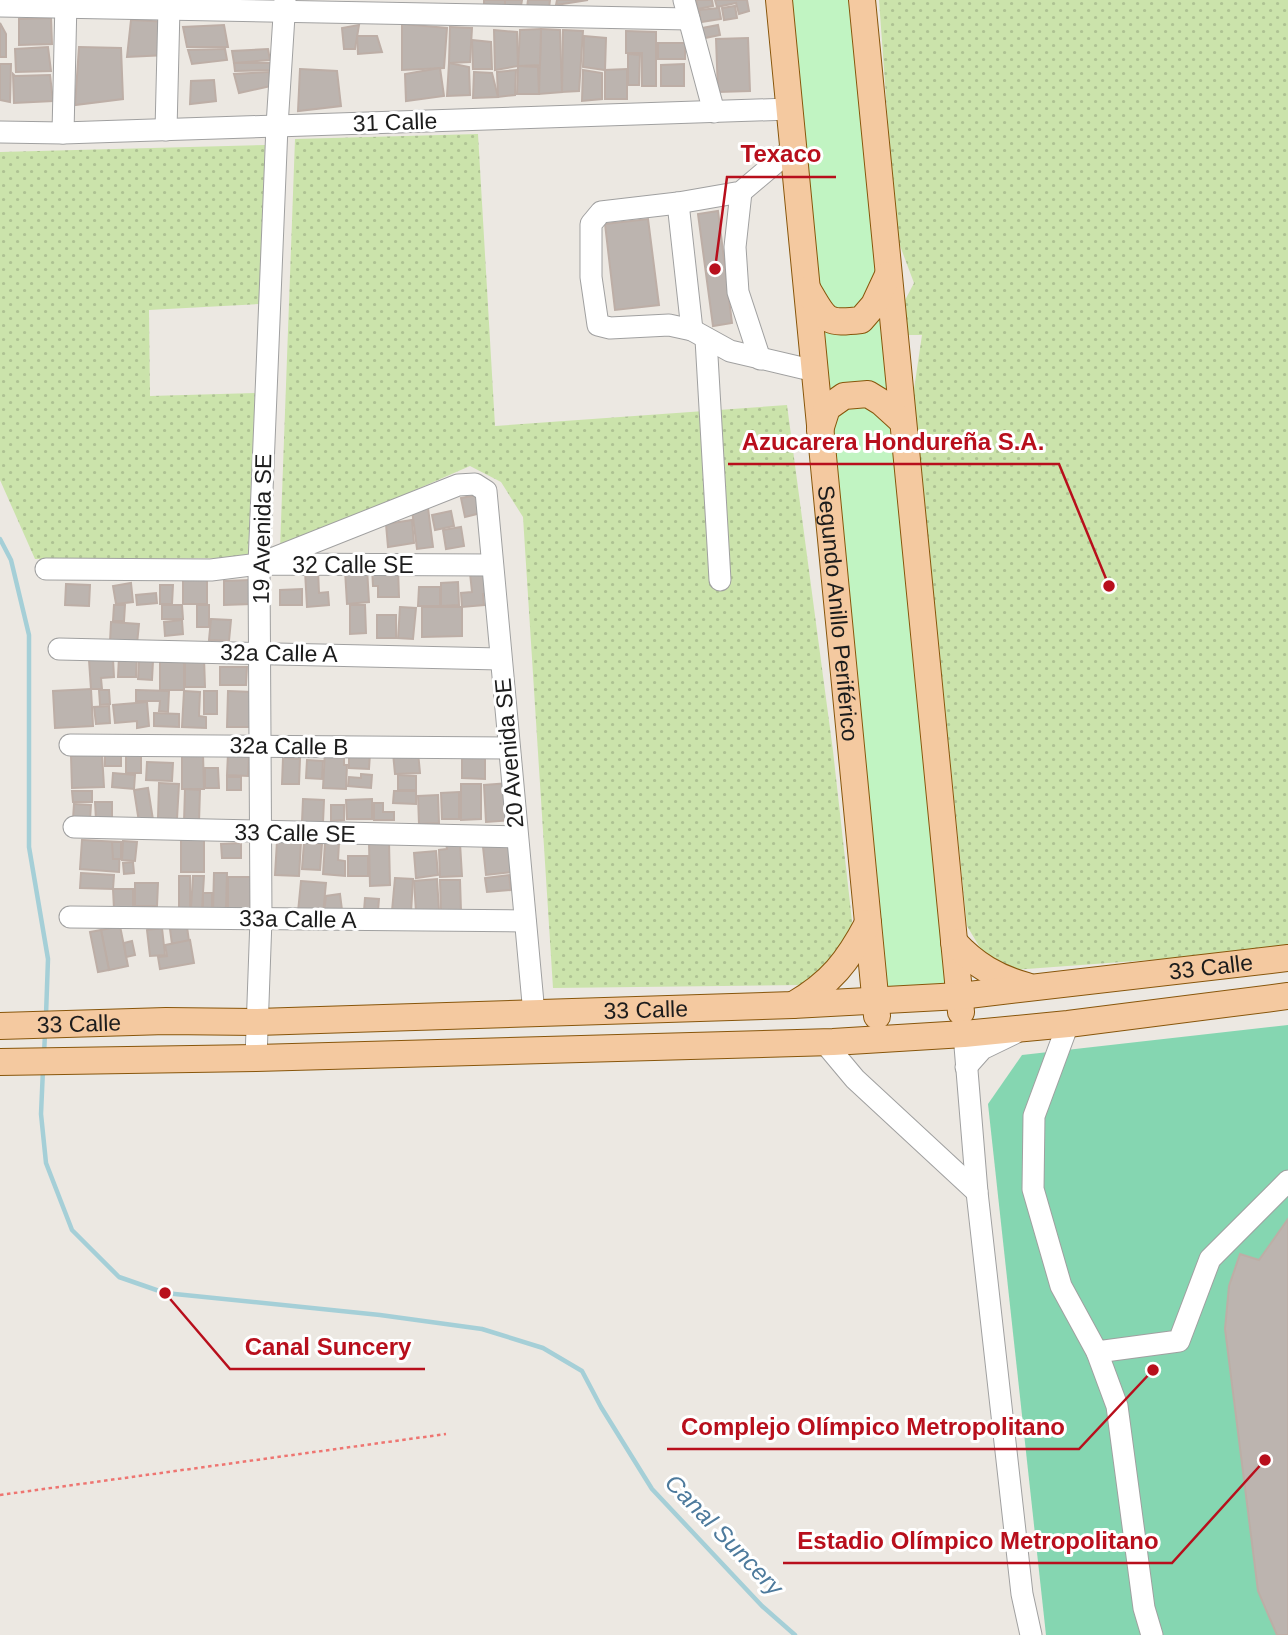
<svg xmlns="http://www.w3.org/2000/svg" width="1288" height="1635" viewBox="0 0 1288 1635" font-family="Arial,sans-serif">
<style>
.grass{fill:url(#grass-dots)}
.park{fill:#c1f4c2}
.pitch{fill:#85d6b1}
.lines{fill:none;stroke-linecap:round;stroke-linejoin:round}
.stream{stroke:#a5cfd7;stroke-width:4.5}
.building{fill:#bcb4af;stroke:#bdaea6;stroke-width:2}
.minor-casing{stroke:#a0a0a0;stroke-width:23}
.major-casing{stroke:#88560b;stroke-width:28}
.path{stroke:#ee7571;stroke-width:2.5;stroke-dasharray:3.5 3.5;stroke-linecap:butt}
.minor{stroke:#fff;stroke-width:21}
.major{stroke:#f4c9a0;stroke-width:26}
.labels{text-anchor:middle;stroke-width:6;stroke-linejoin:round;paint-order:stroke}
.street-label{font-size:23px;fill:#1c1c1c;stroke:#fff}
.water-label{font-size:24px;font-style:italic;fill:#4d7a9c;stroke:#fff}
.leader{fill:none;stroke:#b80f1c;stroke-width:2.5}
.callout-dot{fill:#b80f1c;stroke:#fff;stroke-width:2.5}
.callout-label{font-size:24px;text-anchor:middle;font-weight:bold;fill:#b80f1c;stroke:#fff;stroke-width:6;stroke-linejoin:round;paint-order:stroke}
</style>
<defs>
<pattern id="grass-dots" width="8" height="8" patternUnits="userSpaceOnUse" patternTransform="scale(1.75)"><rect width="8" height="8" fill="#cbe3ab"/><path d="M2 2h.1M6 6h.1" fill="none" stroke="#aec293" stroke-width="1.8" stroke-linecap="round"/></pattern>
</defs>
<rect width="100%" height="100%" fill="#ece8e2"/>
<g class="grass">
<path d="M879,0H1288V949L1194,965L1163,959L1012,970L982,951L967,926L913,396L922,335H907L903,304L914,283L896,235Z"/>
<path d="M478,134L495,426L787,405L833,751L854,939L802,985L553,988L523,517L501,482L470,466L280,549L295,139Z"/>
<path d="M265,145L259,304L149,310L150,396L255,393L248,558L35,559L0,480V152Z"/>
</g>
<g class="park">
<path d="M784,0H852L876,273L860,308L839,315L813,289Z"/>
<path d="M882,299L890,404L819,410L810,310L835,325Z"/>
<path d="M867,397L896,423L958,994L880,1000L828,410Z"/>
</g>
<path class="pitch" d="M1288,1025V1635H1046L988,1104L1022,1055Z"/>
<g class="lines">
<g class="stream">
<path d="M0,539L11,560L29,635V847L48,959L46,1015"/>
<path d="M44,1054L45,1034"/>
<path d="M43,1069L41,1114L46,1163L72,1230L119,1277L165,1293L380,1315L482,1329L543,1348L582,1371L601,1407L652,1489L762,1606L795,1635"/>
</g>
</g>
<g class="building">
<path d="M484,0H505V7L484,4Z"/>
<path d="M505,0H522L521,6L505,7Z"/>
<path d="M528,0H550L549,8H527Z"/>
<path d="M557,0H588L556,5Z"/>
<path d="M696,0H712L713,6L698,9Z"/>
<path d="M715,0H747L749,11L739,14L736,3L717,7Z"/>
<path d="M735,6L737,18L724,20L722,8Z"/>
<path d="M719,8L721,19L701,22L699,10Z"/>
<path d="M51,18L52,44L19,45V19Z"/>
<path d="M131,20L170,22L167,55L127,57Z"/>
<path d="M0,23L6,34V57H0Z"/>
<path d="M402,24L447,28L444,68L402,70Z"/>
<path d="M224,25L228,47H187L183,27Z"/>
<path d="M359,25L355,49H344L342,28Z"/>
<path d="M718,25L720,35L705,38L702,28Z"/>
<path d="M450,27L472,28L470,62L449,63Z"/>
<path d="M541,29L560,30L562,92L539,94Z"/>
<path d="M541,29L540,65L518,66L520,30Z"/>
<path d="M494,30L517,32L518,66L495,70Z"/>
<path d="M563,30L583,31L579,91L562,92Z"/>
<path d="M626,31L656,32V86H642V53H626Z"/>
<path d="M357,36H377L382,52L358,54Z"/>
<path d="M584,36L606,38L605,70L583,67Z"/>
<path d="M748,38L750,91L718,92L716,39Z"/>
<path d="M472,40L491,42L492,69H473Z"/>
<rect x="658" y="43" width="27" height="16"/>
<path d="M48,47L51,71L16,72L15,49Z"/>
<path d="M79,47L121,48L123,99L75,105Z"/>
<path d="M225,49L227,60L192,64L188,50Z"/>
<path d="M268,49L270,60L234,63L232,51Z"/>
<path d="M628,54L640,55L639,85H628Z"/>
<path d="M234,63H270V70L235,71Z"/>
<path d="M449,63L469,67L470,95L447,96Z"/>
<path d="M0,64H11L10,102L0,100Z"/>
<path d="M684,64V86H661V65Z"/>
<path d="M518,66L538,67L539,94H517Z"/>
<path d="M440,68L444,96L406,101L405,74Z"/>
<path d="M300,69L337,71L341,106L298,111Z"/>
<path d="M627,69V99H605V70Z"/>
<path d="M516,70L515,95L498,97L497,72Z"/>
<path d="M583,70L602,73V99L582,101Z"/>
<path d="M269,72L271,86L239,93L234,74Z"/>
<path d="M474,72L492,73L498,97L473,98Z"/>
<path d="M13,74L15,76L50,75L53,101L14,103Z"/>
<path d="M214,80L216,101L190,104L191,81Z"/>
<path d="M718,211L732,323L713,326L698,214Z"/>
<path d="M648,219L659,305L615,310L605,224Z"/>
<path d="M477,495L481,513L465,517L461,498Z"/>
<path d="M428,508L433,547L417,549L412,510Z"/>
<path d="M451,511L454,526L435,530L432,515Z"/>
<path d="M412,520L414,543L388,547L386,524Z"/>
<path d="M461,527L464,546L446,549L443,530Z"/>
<path d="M367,568L369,602L347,604L345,570Z"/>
<path d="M372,568H398L399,597H378V586H373Z"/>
<path d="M318,570L319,593L328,592L329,605L307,607L305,571Z"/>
<path d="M487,572L489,593L483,594L484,605L462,607L461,593L472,592L470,573Z"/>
<rect x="183" y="579" width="24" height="25"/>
<path d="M250,580L251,604L224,605V581Z"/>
<path d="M458,582L459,605L441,606V583Z"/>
<path d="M131,583L133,602L116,604L113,586Z"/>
<path d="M66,584L90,585L89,606L65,605Z"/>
<path d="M160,585H173L172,604H160Z"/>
<path d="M419,587H440V606H418Z"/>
<path d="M302,589V605H280V590Z"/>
<path d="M156,593L157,603L137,605L136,595Z"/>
<path d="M114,605H125L124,621H113Z"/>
<path d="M162,605H182L183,619H162Z"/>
<rect x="197" y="605" width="12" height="22"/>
<path d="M350,605H365L366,633L350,634Z"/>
<path d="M400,607L416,608L413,639L398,638Z"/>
<path d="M422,607H462V636L422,637Z"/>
<rect x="377" y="615" width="19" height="23"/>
<path d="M211,619L231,620L229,641L209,640Z"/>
<path d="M182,620L183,634L165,636L164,622Z"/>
<path d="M111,622L139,624L137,644L110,642Z"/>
<path d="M119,656H137L136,677H118Z"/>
<rect x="160" y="658" width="24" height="32"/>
<path d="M185,658H204L205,687H185Z"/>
<path d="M113,659L114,677L101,678L102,689H91L89,660Z"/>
<path d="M139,660L153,661L152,680L138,679Z"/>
<path d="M220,667H247L246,685H220Z"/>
<path d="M91,689L93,726L55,728L53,691Z"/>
<path d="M99,690H109L110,704L100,705Z"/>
<path d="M136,690L169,691L168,712L159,711L160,701H136Z"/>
<path d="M184,691L200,692L199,716L206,717V728L182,727Z"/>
<rect x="204" y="691" width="13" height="23"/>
<path d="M228,691L252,692L251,727H227Z"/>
<path d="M147,702L149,726L137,728V721L115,723L113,705Z"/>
<path d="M109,706L110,723L96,724L94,707Z"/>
<path d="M154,713L179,714V727L154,726Z"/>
<path d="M462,746H485V779L462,778Z"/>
<path d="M325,751L344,757V765H347L346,789L323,788Z"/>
<path d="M418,752L420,773L395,774L393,753Z"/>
<rect x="105" y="753" width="16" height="13"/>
<path d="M228,753L249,754L248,776L227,775Z"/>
<path d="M349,753H370L369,769L349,768Z"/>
<path d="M102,754L104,787L72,788L71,756Z"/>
<path d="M141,754V773H126V755Z"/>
<path d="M182,754H203L204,789H182Z"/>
<path d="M283,758L300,759L299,784H282Z"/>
<path d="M307,760L323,761L322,779L306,778Z"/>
<path d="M147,762L173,763L172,781L146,780Z"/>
<path d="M205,768H218L219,788H205Z"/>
<path d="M113,773L135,775L134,789L112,787Z"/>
<path d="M361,774L372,775L371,788L348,786L349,777L361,778Z"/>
<path d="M398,775L416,776V790H398Z"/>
<rect x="227" y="777" width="14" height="13"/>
<path d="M159,783L179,784L177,819L158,818Z"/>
<path d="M511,783L513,820L486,822L484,785Z"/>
<path d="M461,784H481V819L461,820Z"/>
<path d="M148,788L153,820L139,822L134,790Z"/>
<path d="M185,789L200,790L199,822H184Z"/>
<path d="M72,791H92V802H73Z"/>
<path d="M394,791H416V804L393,803Z"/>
<path d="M459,792V819H442L441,793Z"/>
<path d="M438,795L439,823L419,824L418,796Z"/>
<path d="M303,799L324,800L323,823L302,822Z"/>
<path d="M372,799V819H347L346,800Z"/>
<path d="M95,802H112V819L96,820Z"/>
<path d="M374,803H383V812H394V820H374Z"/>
<path d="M74,804L91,805L90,820L73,819Z"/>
<path d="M331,805H344V820L331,821Z"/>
<path d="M82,840L120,842L119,872L80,869Z"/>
<rect x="181" y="840" width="23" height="32"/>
<path d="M123,841L137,842L135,861L122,860Z"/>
<path d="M277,841L301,842L299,876L275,875Z"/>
<path d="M112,842H121V859H113Z"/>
<path d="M389,842L390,885L370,886L369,843Z"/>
<path d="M241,843V858H222L221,844Z"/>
<path d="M304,843L322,844L320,870L302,869Z"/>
<path d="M325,843H339L338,860L345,861V876L323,874Z"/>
<path d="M446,843H460L462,876L440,877L439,850L447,849Z"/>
<path d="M509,844L512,872L486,875L483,847Z"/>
<path d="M436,851L438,875L416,878L414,853Z"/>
<rect x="348" y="856" width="20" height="20"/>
<path d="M133,862L134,873L124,874L123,863Z"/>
<path d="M81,873L114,875L113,889L80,888Z"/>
<path d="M214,873H227L226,910H213Z"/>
<path d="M509,875L511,890L487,892L485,878Z"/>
<rect x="179" y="876" width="11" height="32"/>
<path d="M193,876H204L202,909L191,908Z"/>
<rect x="228" y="877" width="22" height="35"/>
<path d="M395,878L413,879L411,913L392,911Z"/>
<path d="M437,879L439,910L416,912L414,881Z"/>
<path d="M440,880H460L461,911L441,912Z"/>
<path d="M301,881L326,883L323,914L298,912Z"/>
<path d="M135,883H158L157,906H135Z"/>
<path d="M113,889H133V909H114Z"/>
<rect x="203" y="893" width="9" height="18"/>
<path d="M340,894L342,910L324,912L326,896Z"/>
<path d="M365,898L379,899L378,911H364Z"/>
<path d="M120,926L128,966L109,970L101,930Z"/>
<path d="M187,927L189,941L172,944L170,929Z"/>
<path d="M162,928L165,955L150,956L147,930Z"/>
<path d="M101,930L109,970L98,972L90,932Z"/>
<path d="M190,940L194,963L160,969L158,957L167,956L165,945Z"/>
<path d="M132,941L135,955L126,957L124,943Z"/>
<path d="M1288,1219V1635H1277L1258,1591L1225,1329L1229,1286L1240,1254L1259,1260Z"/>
</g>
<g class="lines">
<g class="minor-casing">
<g id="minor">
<path d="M684,0L714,112"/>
<path d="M0,6L689,19"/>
<path d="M166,130L169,8"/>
<path d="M0,132L63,133L790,109"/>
<path d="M63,133L66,0"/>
<path d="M793,148L741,192L678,203L601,212L591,224V277L598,325L610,328L669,325L692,330L730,351L815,371"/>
<path d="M741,192L735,247L738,292L760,359"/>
<path d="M678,203L692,330"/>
<path d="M706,339L720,580"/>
<path d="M259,564L458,485L475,484L486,491L534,1014"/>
<path d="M46,569L211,570L259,564L492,565"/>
<path d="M59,649L500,659"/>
<path d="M70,745L508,748"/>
<path d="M74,827L517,837"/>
<path d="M70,917L525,921"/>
<path d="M1068,1024L1034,1116L1033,1189L1061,1286L1097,1352L1117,1406L1144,1608L1152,1635"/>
<path d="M964,1034L977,1192L1022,1594L1031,1635"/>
<path d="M824,1042L855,1079L977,1192"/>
<path d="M256,1058L261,919L259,564L277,126L285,0"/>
<path d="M966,1067L982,1049L1015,1033"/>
<path d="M1097,1352L1179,1341L1210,1259L1288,1181"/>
</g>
</g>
<g class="major-casing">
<g id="major">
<path id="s1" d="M779,0L877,1016"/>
<path d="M862,0L961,1012"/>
<path d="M808,290C826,321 825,324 861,320L874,305L888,275"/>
<path d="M820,430L827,408L844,396L868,394L881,402L903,422"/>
<path d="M954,942C975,965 997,978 1027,986"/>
<path d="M793,1005C831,983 848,961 868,923"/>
<path id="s2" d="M0,1026L166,1021L257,1022L793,1005L960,996L1288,958"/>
<path d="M0,1062L256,1058L833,1042L964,1034L1068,1024L1288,996"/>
</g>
</g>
<path class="path" d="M0,1495L446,1434"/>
<use href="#minor" class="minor"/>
<use href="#major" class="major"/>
</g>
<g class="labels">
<g class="street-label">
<text transform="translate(395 122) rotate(-2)" y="8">31 Calle</text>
<text transform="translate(262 529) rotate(-89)" y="8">19 Avenida SE</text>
<text x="353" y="573">32 Calle SE</text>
<text dy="8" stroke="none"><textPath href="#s1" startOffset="616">Segundo Anillo Periférico</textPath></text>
<text transform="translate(279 653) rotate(1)" y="8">32a Calle A</text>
<text transform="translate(289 746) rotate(1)" y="8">32a Calle B</text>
<text transform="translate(509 753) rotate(-95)" y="8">20 Avenida SE</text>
<text transform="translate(295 833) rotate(1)" y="8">33 Calle SE</text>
<text transform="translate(298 919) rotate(1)" y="8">33a Calle A</text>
<text dy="8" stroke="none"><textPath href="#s2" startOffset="1213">33 Calle</textPath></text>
<text dy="8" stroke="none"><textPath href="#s2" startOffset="646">33 Calle</textPath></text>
<text dy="8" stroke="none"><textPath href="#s2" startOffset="79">33 Calle</textPath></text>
</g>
<g class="water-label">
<text transform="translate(724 1535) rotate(46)" y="8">Canal Suncery</text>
</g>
</g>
<path class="leader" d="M715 269L727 177H836M1109 586L1059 464H728M165 1293L230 1369H425M1153 1370L1079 1449H667M1265 1460L1172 1563H783"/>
<g class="callout-dot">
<circle cx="715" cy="269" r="7"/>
<circle cx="1109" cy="586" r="7"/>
<circle cx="165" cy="1293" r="7"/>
<circle cx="1153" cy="1370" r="7"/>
<circle cx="1265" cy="1460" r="7"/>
</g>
<g class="callout-label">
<text x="781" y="162">Texaco</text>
<text x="893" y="450">Azucarera Hondureña S.A.</text>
<text x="328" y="1355">Canal Suncery</text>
<text x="873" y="1435">Complejo Olímpico Metropolitano</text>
<text x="978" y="1549">Estadio Olímpico Metropolitano</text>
</g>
</svg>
